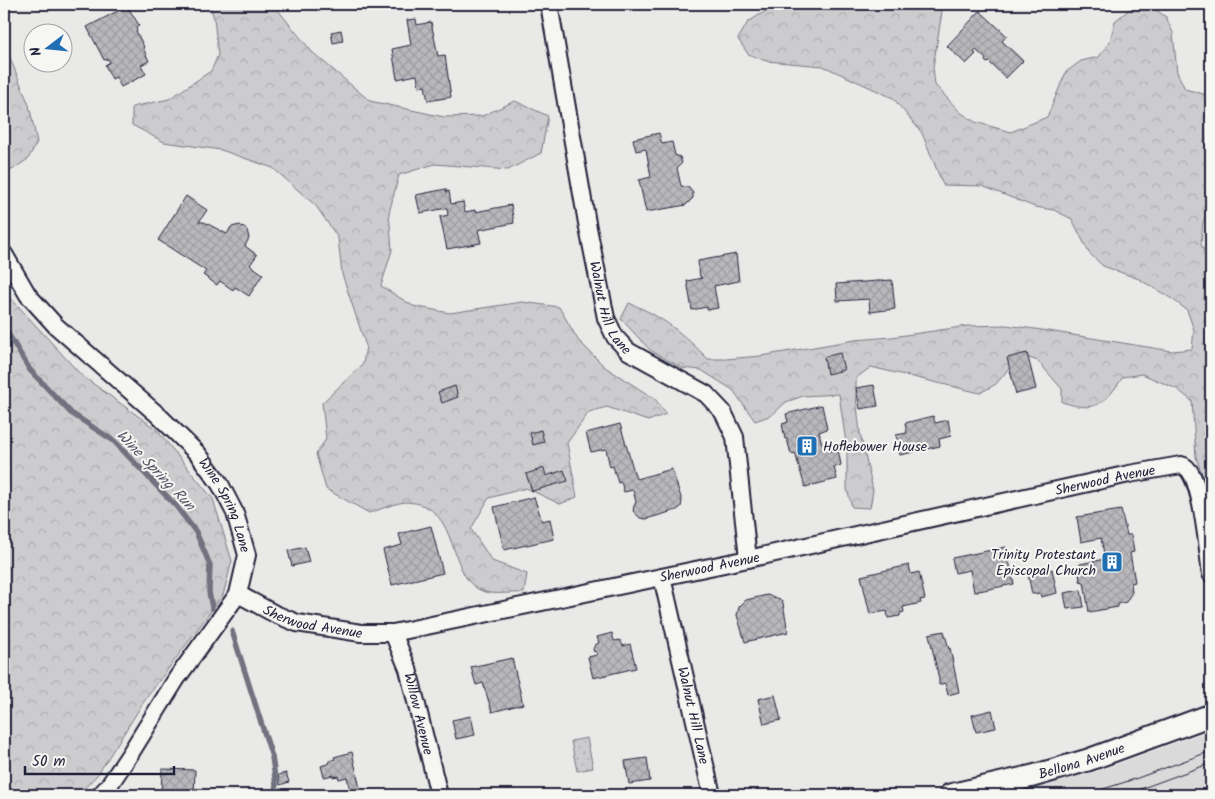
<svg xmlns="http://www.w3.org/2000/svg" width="1215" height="799" viewBox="0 0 1215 799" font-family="Kalam,sans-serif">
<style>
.built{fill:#dadada}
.grass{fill:url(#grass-dots);stroke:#777784}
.forest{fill:url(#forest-crowns);stroke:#777784}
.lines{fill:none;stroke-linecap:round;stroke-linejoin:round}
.stream{stroke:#71717f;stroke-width:5.5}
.building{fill:url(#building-cross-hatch);stroke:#22223b}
.minor-casing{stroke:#22223b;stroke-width:20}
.tertiary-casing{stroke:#22223b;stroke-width:25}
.minor{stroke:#f6f6f2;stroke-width:16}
.tertiary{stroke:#f6f6f2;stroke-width:21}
.tram{stroke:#22223b;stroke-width:1}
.labels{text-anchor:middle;stroke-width:4;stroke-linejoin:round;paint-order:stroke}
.street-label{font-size:14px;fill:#22223b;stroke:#f6f6f2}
.poi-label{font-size:14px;fill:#22223b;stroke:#f6f6f2;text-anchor:start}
.water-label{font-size:15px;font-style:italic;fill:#565668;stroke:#f6f6f2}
</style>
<defs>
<pattern id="grass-dots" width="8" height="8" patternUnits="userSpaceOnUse" patternTransform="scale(1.25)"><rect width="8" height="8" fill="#ccccce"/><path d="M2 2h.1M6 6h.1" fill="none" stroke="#afafb2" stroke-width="1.8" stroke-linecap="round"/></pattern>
<pattern id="forest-crowns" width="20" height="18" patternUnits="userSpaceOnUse" patternTransform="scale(1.25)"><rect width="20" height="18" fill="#ccccce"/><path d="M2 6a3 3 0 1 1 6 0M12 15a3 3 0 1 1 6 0" fill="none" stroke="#afafb2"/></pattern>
<pattern id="building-cross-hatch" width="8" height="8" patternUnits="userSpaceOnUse" patternTransform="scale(1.25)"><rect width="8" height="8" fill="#b8b8bc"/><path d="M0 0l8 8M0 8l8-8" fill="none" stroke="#9e9ea2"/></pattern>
</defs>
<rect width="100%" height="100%" fill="#e9e9e7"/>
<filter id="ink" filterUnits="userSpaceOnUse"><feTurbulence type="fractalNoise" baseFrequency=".02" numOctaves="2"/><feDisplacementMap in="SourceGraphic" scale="10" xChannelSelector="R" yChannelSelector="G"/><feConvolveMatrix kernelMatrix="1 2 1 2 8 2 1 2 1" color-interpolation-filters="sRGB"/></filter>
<g filter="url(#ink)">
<path class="built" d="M1211,730V792L1202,795H1007L1093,773Z"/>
<path class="grass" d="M587,738L593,768L577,771L571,741Z"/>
<g class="forest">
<path d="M209,4H273L312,52L370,101L444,117L482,116L515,101L548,116L541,153L508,170L435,164L399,175L389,213L392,250L381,286L413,306L450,313L522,302L559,307L578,340L605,367L655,399L666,414L648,421L607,407L589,412L567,443L577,497L560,504L526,488L489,498L471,529L492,561L527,574L524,593C513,592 495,595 485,592C445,581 463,504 407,502C397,502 379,510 369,513L326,489L316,454L326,439L322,403L363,364L366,346L342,274L338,238L316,206L273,168L221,150L164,142L132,125V107L169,99L211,71L218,55L214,18Z"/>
<path d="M777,4H937L942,12L933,67L935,85L960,112L975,122L1011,132L1047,117L1066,72L1081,61L1099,57L1110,41L1115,21L1130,9L1149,5L1166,17L1173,33L1177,72L1185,89L1211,96V206L1203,222L1201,244L1211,268V500L1196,457L1192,401L1177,389L1142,374L1123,377C1104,405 1096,413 1062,402V389L1038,361L1020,355L996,384L980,393L871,367L856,378V397L860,433L873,490L870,508L852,507L847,489V450L839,394L803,396L786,402L772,415L755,421L733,390L701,370L682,368L650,350L621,319L629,303C664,317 682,333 708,359H726L761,356L855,340L892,337L968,326L1006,325L1042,330L1172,351L1192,349L1194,330L1187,310L1172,299L1139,279L1103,266L1089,253L1072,219L1054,210L1035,207L982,186L943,185L922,133L893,98L823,66L766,61L748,54L738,39L748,22Z"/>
<path d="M4,43L29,105L37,142L28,159L12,170L4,168Z"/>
<path d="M4,287L8,295L81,375L156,429L213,499L232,561L223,595L145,700L98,774L78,795H4Z"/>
</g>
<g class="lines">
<g class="stream">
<path d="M4,327L30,370L71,413L114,441L176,506L196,532L210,565L209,592L212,608"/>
<path d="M1207,357L1211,362"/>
<path d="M232,631L272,757L276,785L274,795"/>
</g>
</g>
<g class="building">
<path d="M127,6L139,25L136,27L137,30L136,31L144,47L143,48L149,61L141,65L146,74L121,87L116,77L112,79L105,65L110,62L108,59L104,60L87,27Z"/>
<path d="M980,11L1007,36L1002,41L1023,61L1006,78L989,62L987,63L985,61L986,59L976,50L974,52L976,54L966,64L947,46Z"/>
<path d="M416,19L417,25L431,22L438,56L445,55L451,97L428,101L425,86L419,87L417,75L397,79L392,49L411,45L407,20Z"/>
<path d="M341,30L343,41L333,43L331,32Z"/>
<path d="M659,133L662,144L672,142L675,155L680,157L682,163L677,168L681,186L688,187L693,193V198L686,205L646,212L639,180L651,177L646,149L636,151L633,139Z"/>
<path d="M446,189V192L449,191L451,204L463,202L465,212L475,210V212L511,205L514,223L478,230L481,243L447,249L440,217L448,215L447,208L420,213L416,195Z"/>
<path d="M186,196L207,210L199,222H204L227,234L231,227L240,225L247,230L249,238L245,246L257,255L250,265L263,274L249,296L235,287L233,290L220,281L217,285L203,275L206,271L158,240Z"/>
<path d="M736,254L739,281L714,286L718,308L707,310V307L692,310L687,281L702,278L700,277L698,261Z"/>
<path d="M892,280L895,309L870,312L869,299L837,301L836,284Z"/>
<path d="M840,353L844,370L827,374L824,357Z"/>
<path d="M1027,353L1036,389L1016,394L1007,358Z"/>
<path d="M874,385L878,406L860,409L856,388Z"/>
<path d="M455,386L458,397L442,403L438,392Z"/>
<path d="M822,405L827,429L819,432L822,444H825L826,448L829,447L830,451L838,449L841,465L834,467L837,479L805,487L795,453L791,454L787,439H785L782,424L788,422L786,414Z"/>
<path d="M933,416L935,423L948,420L951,436L939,439L940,446L900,455L896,435L907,433L905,423Z"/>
<path d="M620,424L636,479L672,469L682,501L681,507L677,510L646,519L640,518L633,511L634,506L636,502L633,490L624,492L621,482L618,483L613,466L610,467L606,449L591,452L586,433Z"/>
<path d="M541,430L544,442L533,445L530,433Z"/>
<path d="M544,468L546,476L564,470L568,481L532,491L526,474Z"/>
<path d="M534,497L542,521L550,519L554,539L504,550L494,507Z"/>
<path d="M1121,510L1127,535H1131L1134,552L1130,553L1135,582L1131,583L1132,592L1126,602L1118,604V607L1089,612L1084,582L1080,581L1079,572H1081L1080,564L1105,559L1101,538L1081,542L1077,517Z"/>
<path d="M431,526L443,573L392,585L383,550L402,545L399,534Z"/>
<path d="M305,547L309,562L292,566L288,551Z"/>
<path d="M1006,547L1014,584L974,592L970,570L955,573L952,558Z"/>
<path d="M909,565L911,574L919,572L925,599L920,600L921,603L903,607L904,612L900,613V616L888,618L887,611L870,614L861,576Z"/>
<path d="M1052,569L1057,593L1041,597L1040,593L1032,594L1028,574Z"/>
<path d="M1081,590L1084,607L1067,609L1064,593Z"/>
<path d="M767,595L780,599L783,603L788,632L745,642L737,615L739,607L746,600Z"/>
<path d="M944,631L949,649L950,648L959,692L948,695L945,683L939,685V679L929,634Z"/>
<path d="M612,633L614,641L620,640L623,646L630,644L636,668L593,678L588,657L597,655L596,651L594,652L593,649L595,645L599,643L597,637Z"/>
<path d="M512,658L523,704L492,712L483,683L476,685L471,667Z"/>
<path d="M775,695L781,720L764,724L758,699Z"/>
<path d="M992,710L996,728L976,732L972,715Z"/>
<path d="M471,716L475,735L456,739L452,720Z"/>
<path d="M352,752L361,793L370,790L371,795H351L347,777L339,779L338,776L333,777V775L324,777L321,766L330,763L329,761L335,759L334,757Z"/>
<path d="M647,758L650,781L629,784L625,761Z"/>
<path d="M162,769L195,770L194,795H161Z"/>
<path d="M286,773L289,782L280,785L278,775Z"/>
</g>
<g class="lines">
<g class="minor-casing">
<g id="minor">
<path id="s1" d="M549,4L587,223L606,318L615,337L628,351L706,394L723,412L735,437L748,559"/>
<path id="s2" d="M4,254L28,295L56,326L158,415L198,454L220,484L235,513L247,555L238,594L177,678L130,754L108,787L100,795"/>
<path id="s3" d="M662,577L712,795"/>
<path id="s4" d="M238,594L275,614L297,623L361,633H393L748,559L1129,474L1181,465C1202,468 1208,555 1211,574"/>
<path id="s5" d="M393,633L408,669L439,795"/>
</g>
</g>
<g class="tertiary-casing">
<g id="tertiary">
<path id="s6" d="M950,795L1033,776L1088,760L1211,715"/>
</g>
</g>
<use href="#minor" class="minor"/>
<use href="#tertiary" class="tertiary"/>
<g class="tram">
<path d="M1084,795L1135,779L1211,751"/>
<path d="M1124,795L1211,763"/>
</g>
</g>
</g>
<defs>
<g id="building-square" transform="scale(1.125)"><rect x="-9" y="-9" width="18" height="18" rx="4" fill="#1f6fb2" stroke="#f6f6f2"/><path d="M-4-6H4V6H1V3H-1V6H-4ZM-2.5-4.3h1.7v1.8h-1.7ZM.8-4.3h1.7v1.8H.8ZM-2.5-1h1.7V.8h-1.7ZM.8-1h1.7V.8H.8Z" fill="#fff"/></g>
</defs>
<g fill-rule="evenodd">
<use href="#building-square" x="807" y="446"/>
<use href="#building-square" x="1112" y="562"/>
</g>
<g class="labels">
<g class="street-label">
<text dy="5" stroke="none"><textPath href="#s1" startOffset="311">Walnut Hill Lane</textPath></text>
<text dy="5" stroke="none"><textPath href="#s4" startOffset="891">Sherwood Avenue</textPath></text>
<text dy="5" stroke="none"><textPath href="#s2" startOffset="339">Wine Spring Lane</textPath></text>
<text dy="5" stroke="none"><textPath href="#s4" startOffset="486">Sherwood Avenue</textPath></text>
<text dy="5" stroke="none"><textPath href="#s4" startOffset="81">Sherwood Avenue</textPath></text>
<text dy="5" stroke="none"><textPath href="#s5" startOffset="85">Willow Avenue</textPath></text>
<text dy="5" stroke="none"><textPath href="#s3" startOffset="142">Walnut Hill Lane</textPath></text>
<text dy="5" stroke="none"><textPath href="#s6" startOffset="136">Bellona Avenue</textPath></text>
</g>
<g class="poi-label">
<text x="823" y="451">Hoflebower House</text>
<text x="1096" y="559" text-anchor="end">Trinity Protestant<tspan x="1096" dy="16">Episcopal Church</tspan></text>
</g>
<g class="water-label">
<text transform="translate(156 470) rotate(46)" y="5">Wine Spring Run</text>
</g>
</g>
<rect width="1215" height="799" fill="none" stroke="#f6f6f2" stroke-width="20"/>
<rect x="10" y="10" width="1195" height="779" fill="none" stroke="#22223b" stroke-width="2" filter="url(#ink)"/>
<g transform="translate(48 48) rotate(254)"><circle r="24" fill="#f6f6f2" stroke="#a1a1a9"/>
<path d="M0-4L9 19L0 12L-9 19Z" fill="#1f6fb2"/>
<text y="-8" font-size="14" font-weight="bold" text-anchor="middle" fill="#22223b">N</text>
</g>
<path d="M25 766v8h149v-8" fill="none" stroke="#22223b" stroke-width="2.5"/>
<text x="32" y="766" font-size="15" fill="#22223b" stroke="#f6f6f2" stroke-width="4" paint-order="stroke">50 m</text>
</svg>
